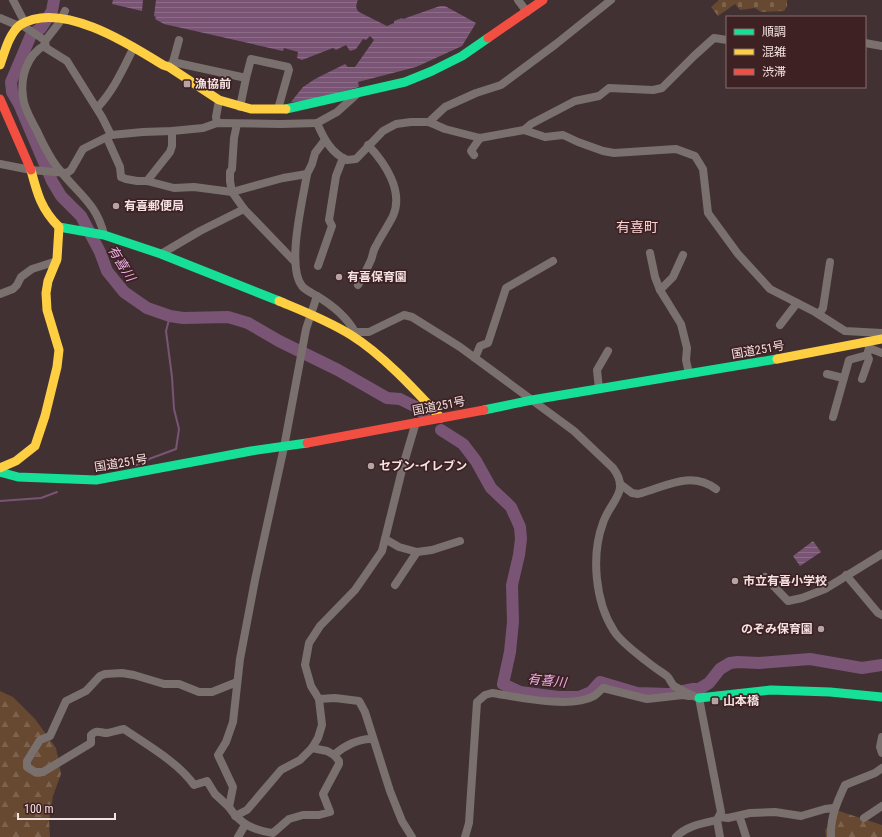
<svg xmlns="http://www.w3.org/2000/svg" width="882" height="837" viewBox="0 0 882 837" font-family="'Roboto Condensed','Noto Sans JP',sans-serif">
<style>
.forest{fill:url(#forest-firs)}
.cemetery{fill:url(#cemetery-stones)}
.water{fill:url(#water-rules)}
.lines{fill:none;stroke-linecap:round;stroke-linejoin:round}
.stream{stroke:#795475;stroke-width:2}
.river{stroke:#795475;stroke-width:12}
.street{stroke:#7a706e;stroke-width:8}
.fast{stroke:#16e098;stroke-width:9}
.slow{stroke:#ffcf43;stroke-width:9}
.jam{stroke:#f24e42;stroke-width:9}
.poi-dot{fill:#b6a4a5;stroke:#3d2123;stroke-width:1.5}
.labels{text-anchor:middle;stroke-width:3.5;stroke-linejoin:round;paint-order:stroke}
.poi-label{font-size:12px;font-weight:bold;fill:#f5e2e2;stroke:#3d2123;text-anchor:start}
.street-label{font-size:12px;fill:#f5e2e2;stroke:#3d2123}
.water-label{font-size:13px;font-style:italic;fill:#ecafe8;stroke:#3d2123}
.quarter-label{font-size:14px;fill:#f9d3d4;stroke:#3d2123}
</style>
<defs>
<pattern id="forest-firs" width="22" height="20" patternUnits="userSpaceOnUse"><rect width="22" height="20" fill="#674830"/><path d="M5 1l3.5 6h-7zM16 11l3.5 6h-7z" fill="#7d624e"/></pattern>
<pattern id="cemetery-stones" width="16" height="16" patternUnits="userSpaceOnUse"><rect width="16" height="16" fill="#674830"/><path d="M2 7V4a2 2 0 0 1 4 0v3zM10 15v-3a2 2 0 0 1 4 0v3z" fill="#7d624e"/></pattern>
<pattern id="water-rules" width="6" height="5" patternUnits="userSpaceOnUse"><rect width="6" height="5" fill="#795475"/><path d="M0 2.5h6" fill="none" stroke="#8d6c88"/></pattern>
</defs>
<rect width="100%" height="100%" fill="#423133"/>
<g class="forest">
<path d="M0,691L13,697L35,719L56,748L61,774L53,796L49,820L50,837H0Z"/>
<path d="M839,811L882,825V837H826L825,830Z"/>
</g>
<path class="cemetery" d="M718,0H787V6L784,11L761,12L755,8L740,10L735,4L718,16L711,7L718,1Z"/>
<g class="water">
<path d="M113,0H143L142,11L112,4Z"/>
<path d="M156,0H358C356,5 355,8 359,12L387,26L394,23V21L402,18L403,19L440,6H445L476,23L462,46L416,67L358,82L359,87L307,101L291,102L303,87L315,79L345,64L348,67H355L374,40L370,36L366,40L363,39L356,49L350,51L346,45L336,50L333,48L302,60L297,58L298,52L284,48L283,51L164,24L155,19L156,17L154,16Z"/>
<path d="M813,541L821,552L800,566L793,556Z"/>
</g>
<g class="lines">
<g class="stream">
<path d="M134,466L149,459L176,449L179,429L174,409L172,377L166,331L170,316"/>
<path d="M0,501L41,498L57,492"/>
</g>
<g class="river">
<path d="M54,0L52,11L41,28L31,35L11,82L12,92L19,104L52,181L61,196L81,216L100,252L107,271L124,292L147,308L170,316L183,318L228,317L248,323L279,341L338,370L387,398L400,399L418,408L424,414"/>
<path d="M441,430L463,444L476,461L491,488L511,507L520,527L521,539L519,555L512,585L513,622L510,652L503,684L520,692L558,697H579L591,692L600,682L637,693L668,694L692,689H699L709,683L720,669L730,663L738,662L759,663L810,659L862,668L882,665"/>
</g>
<g class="street">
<path d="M13,0L24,21"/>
<path d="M518,0L527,12"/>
<path d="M0,18L19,26"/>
<path d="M20,24L40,37L45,41L46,48L67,61L102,117L111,135"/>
<path d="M45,41L59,23L65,11"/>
<path d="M865,43L882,46"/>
<path d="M45,45C27,55 20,77 23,97C24,109 32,121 37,131C43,144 49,157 58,168C76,192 97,203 104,235"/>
<path d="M173,62L179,40"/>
<path d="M169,67L173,62L246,78L251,59L288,67L289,70L278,109"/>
<path d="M240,107L246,78"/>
<path d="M97,108C114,90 123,69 134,47"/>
<path d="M429,122L445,107L476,93L501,85L556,44L611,0"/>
<path d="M217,123L216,117L219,100"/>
<path d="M317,123C324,139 331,153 347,160L356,159L383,131L396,124L411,122H429L445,129L480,138L524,130L545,137L563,135L578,142L603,151L614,153L676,149L695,156L703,169L708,213L738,254L770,289L815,312L845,331L882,333"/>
<path d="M237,124L234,138L232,169L230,172V181L232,192L244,209L295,262"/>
<path d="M524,130L531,124L575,101L599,96L609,88L653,90L662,88L694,56L714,38L727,40"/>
<path d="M107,138L120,167L121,177L126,179L137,181H147L174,188L194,187L232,192L283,178L307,174"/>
<path d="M325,140L315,153L312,164L307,174C303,199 286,266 302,286C305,290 312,293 317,296L306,329L284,447L255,580L240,659L233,722L226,742L218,755L233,787L229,807C240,824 253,830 273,833L289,819L303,815H319L330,812L323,794L339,764V761L334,755"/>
<path d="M474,155L471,151L480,138"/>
<path d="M0,164L31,170L67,173L71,170L83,149L111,135L143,132L172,131L203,128L217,123L281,124L317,123L337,112L357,94"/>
<path d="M147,181L170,152L172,146V131"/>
<path d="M650,253L655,277L660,290L681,324L687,348L686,360L689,374"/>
<path d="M161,254L200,231L244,209"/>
<path d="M318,266L332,226L329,220L336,176L343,158"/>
<path d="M358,285C363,277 367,269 371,260C373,255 373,250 376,246C381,236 388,226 393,216C404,191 385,163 368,145"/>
<path d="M660,290L673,277L683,255"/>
<path d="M0,294L13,289L17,285L21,277L32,269L57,261"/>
<path d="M317,296C332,305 346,316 355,332"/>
<path d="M819,314L823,308L830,262"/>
<path d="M780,325L797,303"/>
<path d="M352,335L355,332H369L404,315L412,317L460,347L574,431L613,468C631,492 610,501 603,523C591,555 595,602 614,631C620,641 636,653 645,660C652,666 660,671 667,676C670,679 671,683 674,686C682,691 690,695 699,698"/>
<path d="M869,348L882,353"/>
<path d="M475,358L480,346L488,343L506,288L553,261"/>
<path d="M827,374L843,378"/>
<path d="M862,379L869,359L867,355"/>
<path d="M599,389L597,370L608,351"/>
<path d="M833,417L849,360L867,355L869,348L868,341"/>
<path d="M620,484L632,493L638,494C665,487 690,470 716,489"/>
<path d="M385,539L399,547L417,552L395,585"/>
<path d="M417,552L432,550L460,541"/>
<path d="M846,575L878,613L882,615"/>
<path d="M765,577L788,601L802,598L825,589L882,554"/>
<path d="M319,699L335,698L359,701L365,712L390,791L402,821L412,837"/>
<path d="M882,737L880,747L882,753"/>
<path d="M312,748L327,751L334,755C344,746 359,738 373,739"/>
<path d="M229,807L215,794L207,781L194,785C178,762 147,745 124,729C118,730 113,732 107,733C100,733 97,729 91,735V743L43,772H35L27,767V761L40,740L50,736L66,701L86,691L100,676L105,674L122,673L134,675L164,684H179L199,692H212L237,682"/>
<path d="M235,816L247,810L281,770L300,760L312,748L318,738L322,725L319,699L311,686L305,665L309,643L320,626L355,590L382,551L403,466L416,422"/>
<path d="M739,816L742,824L746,837"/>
<path d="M719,817L728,818L750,813L775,812L801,816L825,809L834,808"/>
<path d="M864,818L882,806"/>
<path d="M717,820L720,837"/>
<path d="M238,837L245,825"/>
<path d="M465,837L469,823L477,702L485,695L492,693C518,697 571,709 594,696C597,694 600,691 603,688L647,699L683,695L689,696"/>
<path d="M676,837C686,826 703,823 717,820L721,812L699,698"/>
<path d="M831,837C830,818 837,802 845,785L875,773L882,768"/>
</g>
<g class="fast">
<path d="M286,109L405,82L432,71L462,56L488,38"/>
<path d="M59,227L104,235L161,254L279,301"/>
<path d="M484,410L532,400L777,359"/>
<path d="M0,472L18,477L96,480L251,451L307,443"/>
<path d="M699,698L771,690L830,692L882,697"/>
</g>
<g class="slow">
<path d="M0,65C5,51 9,34 20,25C60,0 128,43 163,65L169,67L219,100L251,109H286"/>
<path d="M279,301C303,311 329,321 351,335C383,355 415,390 441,418"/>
<path d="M777,359L882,339"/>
<path d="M0,468L16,461L35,446L45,416L57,367L59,350L47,310L46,293L48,281L57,259L59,227C41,209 37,193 31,170"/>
</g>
<g class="jam">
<path d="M488,38L543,0"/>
<path d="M0,99L31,170"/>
<path d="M307,443L484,410"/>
</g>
</g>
<g class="poi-dot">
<rect x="183" y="80" width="8" height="8" rx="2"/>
<circle cx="116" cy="206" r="4"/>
<circle cx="339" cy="277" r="4"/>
<circle cx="371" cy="466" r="4"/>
<circle cx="735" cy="581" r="4"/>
<circle cx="821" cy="629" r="4"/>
<rect x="711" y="697" width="8" height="8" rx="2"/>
</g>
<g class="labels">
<g class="poi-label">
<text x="195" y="88">漁協前</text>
<text x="124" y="210">有喜郵便局</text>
<text x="347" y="281">有喜保育園</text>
<text x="379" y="470">セブン-イレブン</text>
<text x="743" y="585">市立有喜小学校</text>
<text x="813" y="633" text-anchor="end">のぞみ保育園</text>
<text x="723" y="705">山本橋</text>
</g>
<g class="street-label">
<text transform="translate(758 350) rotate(-10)" y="4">国道251号</text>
<text transform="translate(439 406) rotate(-11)" y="4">国道251号</text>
<text transform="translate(121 463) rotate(-9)" y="4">国道251号</text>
</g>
<g class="water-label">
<text transform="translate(122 263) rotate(58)" y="5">有喜川</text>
<text transform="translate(547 680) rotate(6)" y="5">有喜川</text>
</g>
<g class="quarter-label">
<text x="637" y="232">有喜町</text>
</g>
</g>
<rect x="726" y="16" width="140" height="72" fill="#3d2123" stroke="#876e6f"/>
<rect x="734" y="29" width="20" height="6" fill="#16e098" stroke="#876e6f"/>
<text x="762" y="36" font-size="12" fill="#f5e2e2">順調</text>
<rect x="734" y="49" width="20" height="6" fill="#ffcf43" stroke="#876e6f"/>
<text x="762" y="56" font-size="12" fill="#f5e2e2">混雑</text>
<rect x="734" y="69" width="20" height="6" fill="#f24e42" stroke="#876e6f"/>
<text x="762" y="76" font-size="12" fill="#f5e2e2">渋滞</text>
<path d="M18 813v6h97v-6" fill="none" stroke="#f5e2e2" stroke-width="2"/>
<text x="24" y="813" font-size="12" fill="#f5e2e2" stroke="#3d2123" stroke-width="3" paint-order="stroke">100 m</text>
</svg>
